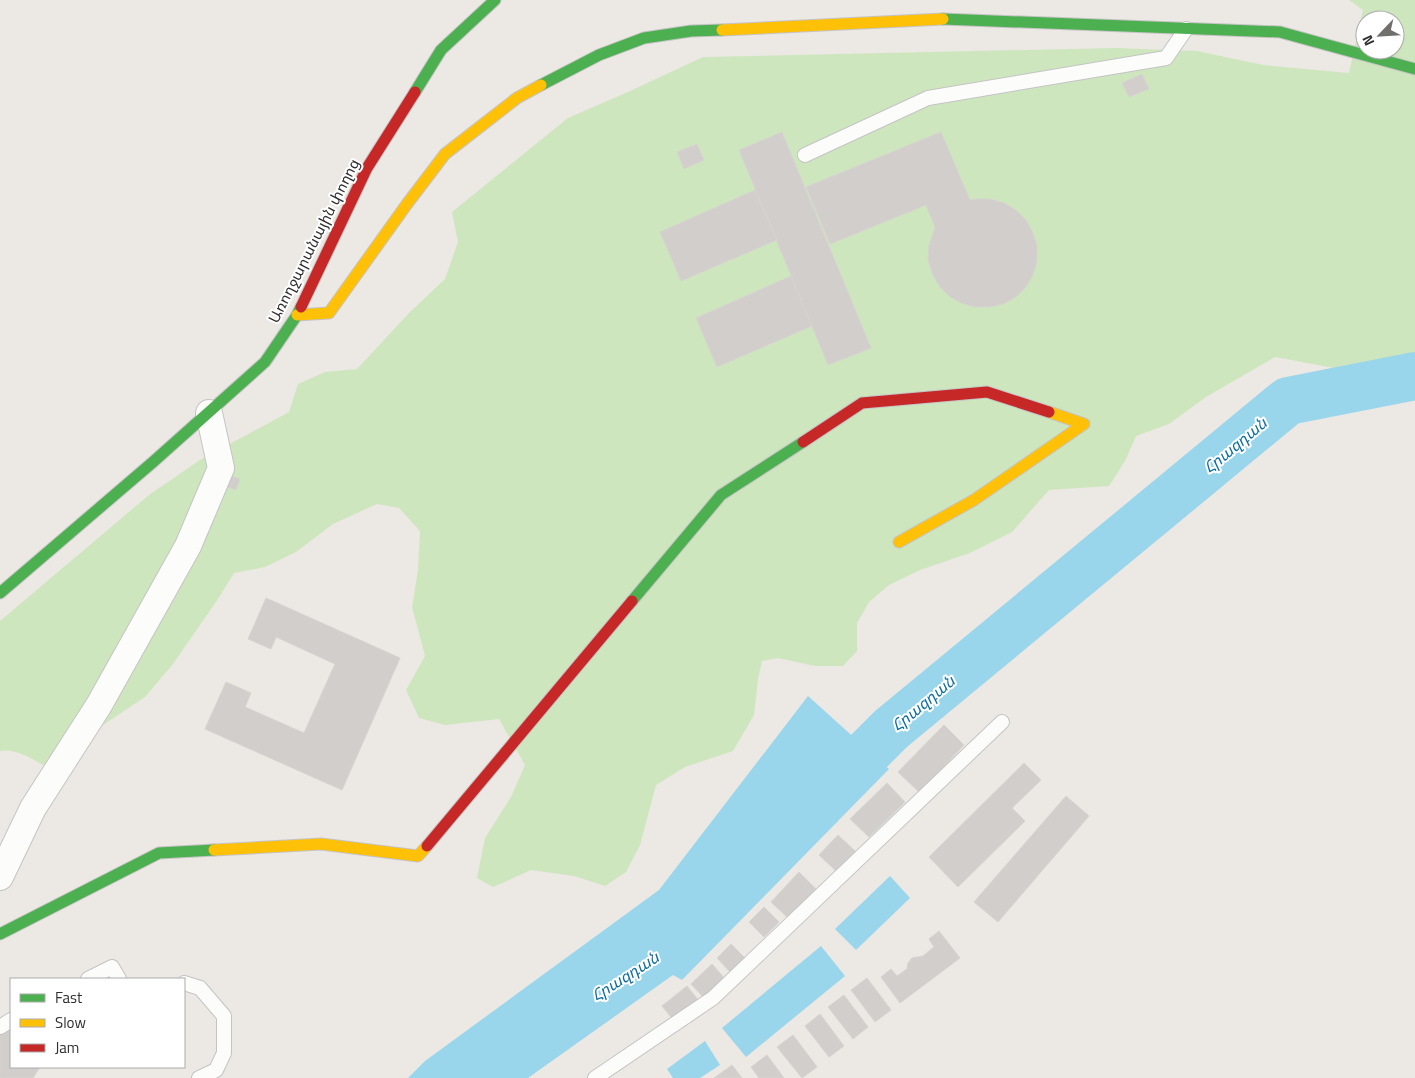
<svg xmlns="http://www.w3.org/2000/svg" width="1415" height="1078" viewBox="0 0 1415 1078" font-family="'Titillium Web','Noto Sans Armenian',sans-serif">
<style>
.green{fill:#cee6be;fill-rule:evenodd}
.water{fill:#99d6ec}
.lines{fill:none;stroke-linecap:round;stroke-linejoin:round}
.river{stroke:#99d6ec;stroke-width:48}
.building{fill:#d1cecb;stroke:#d7d4d0}
.lane-casing{stroke:#c5c4c5;stroke-width:16}
.street-casing{stroke:#c5c4c5;stroke-width:28}
.fast-casing{stroke:#c5c4c5;stroke-width:13}
.slow-casing{stroke:#c5c4c5;stroke-width:13}
.jam-casing{stroke:#c5c4c5;stroke-width:13}
.lane{stroke:#fcfcfb;stroke-width:14}
.street{stroke:#fcfcfb;stroke-width:26}
.fast{stroke:#4caf50;stroke-width:11}
.slow{stroke:#ffc107;stroke-width:11}
.jam{stroke:#c62828;stroke-width:11}
.labels{text-anchor:middle;stroke-width:4;stroke-linejoin:round;paint-order:stroke}
.street-label{font-size:15px;fill:#2e2e2e;stroke:#fff}
.water-label{font-size:16px;font-style:italic;fill:#0d6fa3;stroke:#fff}
</style>
<rect width="100%" height="100%" fill="#ece8e4"/>
<path class="green" d="M1349,0H1415V383L1275,357L1206,397L1169,424L1136,436L1125,461L1109,486L1049,490L1012,532L970,553L920,570L889,585L869,602L857,623V651L843,666H815L778,658L762,661L758,679L754,715L733,751L685,767L656,785L640,845L626,872L605,886L574,876L531,870L493,887L477,878L485,838L511,797L525,765L499,719L445,725L419,718L406,690L425,656L412,607L418,570L420,531L399,508L377,504L333,524L296,552L265,567L234,573L220,596L173,664L145,697L43,765C31,758 14,748 0,751V621L149,495L200,460L289,412L298,384L325,372L357,369L409,313L445,279L458,242L452,212L568,118L630,91L703,57L1115,48L1197,51L1263,65L1349,73L1363,10ZM1365,20H1395V50H1365Z"/>
<g class="water">
<path d="M808,696L889,769L682,980L673,975L528,1078H408L425,1061L659,890Z"/>
<path d="M890,876L910,898L856,950L835,929Z"/>
<path d="M821,946L845,976L746,1057L722,1028Z"/>
<path d="M705,1041L720,1065L700,1078H673L667,1069Z"/>
</g>
<g class="lines">
<path class="river" d="M823,797L891,729L1288,401L1415,376"/>
</g>
<g class="building">
<path d="M1142,74L1149,89L1129,97L1122,83Z"/>
<path d="M782,132L871,348L828,365L739,150Z"/>
<path d="M941,132L970,200L976,199H990L1004,203L1016,210L1026,220L1033,233L1037,246V261L1033,275L1026,287L1016,297L1003,304L989,307H975L961,303L949,296L939,286L932,273L928,260L929,245L935,227L926,205L830,244L806,187Z"/>
<path d="M697,144L704,160L684,169L677,152Z"/>
<path d="M755,190L777,240L681,281L660,232Z"/>
<path d="M791,276L812,326L717,367L696,318Z"/>
<path d="M229,475L240,479L236,490L225,486Z"/>
<path d="M266,598L400,658L342,790L205,729L226,682L251,693L245,707L304,733L335,664L276,637L271,649L248,639Z"/>
<path d="M944,725L964,745L919,792L898,772Z"/>
<path d="M1024,763L1041,780L1012,808L1025,821L958,887L929,857Z"/>
<path d="M887,783L905,802L869,837L850,819Z"/>
<path d="M1066,796L1089,816L998,922L974,902Z"/>
<path d="M838,835L855,851L836,871L819,855Z"/>
<path d="M799,872L816,889L788,918L771,902Z"/>
<path d="M764,907L779,922L764,937L749,922Z"/>
<path d="M939,931L960,958L900,1003L881,977L891,969L897,976L907,969L908,963L912,958L923,956L934,947L929,939Z"/>
<path d="M731,944L746,959L731,973L717,958Z"/>
<path d="M712,964L725,979L704,998L691,984Z"/>
<path d="M867,978L891,1010L875,1022L851,990Z"/>
<path d="M687,986L699,1001L674,1021L662,1006Z"/>
<path d="M844,995L868,1027L853,1039L828,1007Z"/>
<path d="M820,1014L844,1046L829,1057L805,1026Z"/>
<path d="M11,1027V1067H40L33,1078H0V1030Z"/>
<path d="M793,1035L817,1067L802,1078L777,1047Z"/>
<path d="M767,1055L784,1078H759L751,1067Z"/>
<path d="M732,1065L742,1078H714Z"/>
</g>
<g class="lines">
<g class="lane-casing">
<g id="lane">
<path d="M805,155L928,98L1166,58L1186,29"/>
<path d="M88,979L112,967L119,979"/>
<path d="M184,983L200,988L224,1016V1053L216,1070L199,1078"/>
<path d="M0,1027L11,1020"/>
<path d="M595,1078L713,998L1002,722"/>
</g>
</g>
<g class="street-casing">
<path id="street" d="M0,877L33,808L99,705L188,546L221,468L209,413"/>
</g>
<g class="fast-casing">
<g id="fast">
<path d="M943,19L1280,32L1415,69"/>
<path d="M541,85L599,55L644,38L691,31L722,30"/>
<path d="M415,92L441,50L495,0"/>
<path d="M0,593L153,462L265,362L297,315L301,307"/>
<path d="M632,601L721,495L803,442"/>
<path d="M0,934L159,853L214,850"/>
</g>
</g>
<g class="slow-casing">
<g id="slow">
<path d="M722,30L943,19"/>
<path d="M297,315L329,313L407,204L445,154L517,98L541,85"/>
<path d="M899,542L974,500L1084,424L1049,412"/>
<path d="M214,850L321,844L418,856L427,846"/>
</g>
</g>
<g class="jam-casing">
<g id="jam">
<path d="M301,307L367,168L415,92"/>
<path d="M803,442L862,403L987,392L1049,412"/>
<path d="M427,846L632,601"/>
</g>
</g>
<use href="#lane" class="lane"/>
<use href="#street" class="street"/>
<use href="#fast" class="fast"/>
<use href="#slow" class="slow"/>
<use href="#jam" class="jam"/>
</g>
<g class="labels">
<g class="street-label">
<text transform="translate(314 241) rotate(-63)" y="5">Առողջարանային փողոց</text>
</g>
<g class="water-label">
<text transform="translate(1235 445) rotate(-40)" y="6">Հրազդան</text>
<text transform="translate(923 703) rotate(-40)" y="6">Հրազդան</text>
<text transform="translate(625 976) rotate(-33)" y="6">Հրազդան</text>
</g>
</g>
<rect x="10" y="978" width="175" height="90" fill="#ffffff" stroke="#ababab"/>
<rect x="20" y="994" width="25" height="8" fill="#4caf50" stroke="#ababab"/>
<text x="55" y="1003" font-size="15" fill="#2e2e2e">Fast</text>
<rect x="20" y="1019" width="25" height="8" fill="#ffc107" stroke="#ababab"/>
<text x="55" y="1028" font-size="15" fill="#2e2e2e">Slow</text>
<rect x="20" y="1044" width="25" height="8" fill="#c62828" stroke="#ababab"/>
<text x="55" y="1053" font-size="15" fill="#2e2e2e">Jam</text>
<g transform="translate(1380 35) rotate(245)"><circle r="24" fill="#ffffff" stroke="#ababab"/>
<path d="M0-4L9 19L0 12L-9 19Z" fill="#706f6e"/>
<text y="-8" font-size="14" font-weight="bold" text-anchor="middle" fill="#2e2e2e">N</text>
</g>
</svg>
